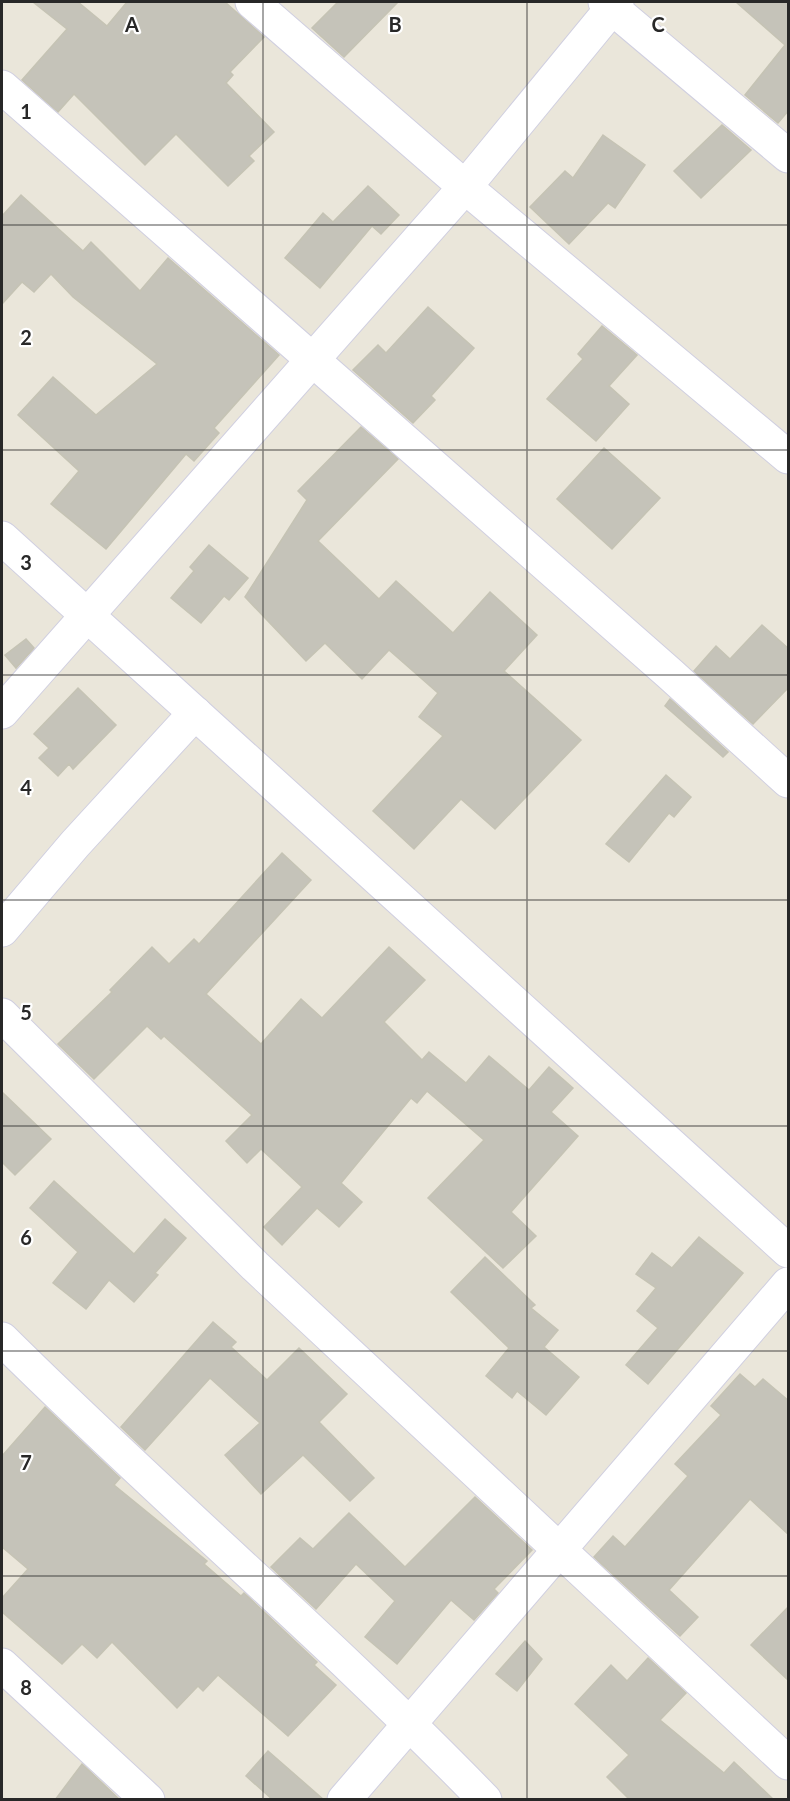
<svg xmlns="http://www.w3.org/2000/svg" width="790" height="1801" viewBox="0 0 790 1801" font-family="Lato,sans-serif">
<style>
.building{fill:#c5c3b9;stroke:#c5c3b4;stroke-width:1.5}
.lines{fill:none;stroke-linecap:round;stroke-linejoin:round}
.minor-casing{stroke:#d0cfe0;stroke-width:35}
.minor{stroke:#fff;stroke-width:33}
.grid{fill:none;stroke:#282828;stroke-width:1.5;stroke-opacity:0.55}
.grid-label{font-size:20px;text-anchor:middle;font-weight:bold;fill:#282828;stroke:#fff;stroke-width:4.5;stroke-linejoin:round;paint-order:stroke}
</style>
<rect width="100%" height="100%" fill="#eae6da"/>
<g class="building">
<path d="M33,2H78L107,26L127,2H225L264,37L230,72L233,75L226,83L274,132L249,156L254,161L228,186L176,134L145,165L74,94L58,112L22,80L67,29Z"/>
<path d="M338,2H398L344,57L312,28Z"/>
<path d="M736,2H789V110L778,123L745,95L785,45Z"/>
<path d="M722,125L751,150L701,198L674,171Z"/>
<path d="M603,135L645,165L615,208L608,203L569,244L530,207L565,171L573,178Z"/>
<path d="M368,186L399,215L381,234L372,226L320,288L285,258L323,213L333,222Z"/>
<path d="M21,195L83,251L91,242L140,291L168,258L279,355L214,428L219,433L194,461L186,454L106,549L51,504L79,471L18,415L53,377L96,415L157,364L73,297L51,274L34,292L22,282L2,304V216Z"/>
<path d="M428,307L474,348L431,396L435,400L413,423L353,370L378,345L386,353Z"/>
<path d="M602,326L637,355L609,386L629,404L596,441L547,399L583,359L578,354Z"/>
<path d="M361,427L398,459L318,541L379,599L396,581L453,633L490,592L537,635L504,671L581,740L495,829L461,799L414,849L373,811L443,736L419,717L438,693L389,650L362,679L325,643L306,661L245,597L307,500L298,491Z"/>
<path d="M604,448L660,498L612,549L557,499Z"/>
<path d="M209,545L248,578L229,600L224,596L201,623L171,598L194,571L190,567Z"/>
<path d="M762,625L789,649V687L753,724L694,671L716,646L730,659Z"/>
<path d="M26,639L34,648L16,668L5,655Z"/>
<path d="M78,688L116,725L73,769L69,764L58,776L39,758L49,748L34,734Z"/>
<path d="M670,699L728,752L723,757L665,706Z"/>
<path d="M666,775L691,797L674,817L669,813L629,862L606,844Z"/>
<path d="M282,853L311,880L206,994L261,1044L301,999L322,1018L389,947L425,980L384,1022L422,1060L429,1052L466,1083L489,1056L529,1090L549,1067L573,1088L551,1112L578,1136L511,1212L536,1236L503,1268L428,1198L484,1140L427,1091L417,1103L411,1098L341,1183L362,1202L339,1227L317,1208L282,1245L264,1227L302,1187L261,1149L247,1163L226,1141L252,1115L164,1036L161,1039L147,1026L94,1079L58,1044L112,992L110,990L152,947L169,964L194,939L199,944Z"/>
<path d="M2,1092L51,1139L15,1175L2,1162Z"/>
<path d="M54,1181L134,1254L165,1219L186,1238L155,1273L158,1275L134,1302L109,1280L86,1309L53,1283L78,1252L30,1208Z"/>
<path d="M699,1237L743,1273L648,1384L626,1365L658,1328L637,1311L656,1288L636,1274L652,1253L672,1268Z"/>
<path d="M485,1257L535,1305L531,1308L558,1330L544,1347L579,1377L546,1415L517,1391L512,1398L486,1376L509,1348L451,1292Z"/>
<path d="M213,1322L236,1342L231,1347L267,1380L299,1348L347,1394L319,1422L374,1478L350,1501L303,1455L261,1494L225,1455L260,1423L210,1378L145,1450L121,1427Z"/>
<path d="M740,1374L755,1387L763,1379L789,1401V1535L750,1499L669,1590L698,1617L680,1636L594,1557L613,1536L625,1547L688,1476L675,1464L721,1415L711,1406Z"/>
<path d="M45,1407L120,1478L114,1485L207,1561L204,1564L241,1596L244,1593L317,1662L314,1665L336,1685L288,1736L218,1675L203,1691L198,1686L177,1708L112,1642L97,1658L82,1644L62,1664L2,1612V1598L28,1569L2,1547V1456Z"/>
<path d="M475,1497L532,1550L494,1589L498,1593L474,1620L451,1600L397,1664L365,1637L395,1601L356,1564L316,1609L271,1567L300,1538L313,1549L349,1513L405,1567Z"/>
<path d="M789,1606V1681L751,1645Z"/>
<path d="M525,1641L542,1659L517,1691L496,1674Z"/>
<path d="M648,1658L686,1693L660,1720L724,1773L734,1762L774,1800H630L607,1777L629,1755L575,1704L611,1665L627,1681Z"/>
<path d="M268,1751L324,1800H273L246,1776Z"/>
<path d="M82,1764L120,1800H55Z"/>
</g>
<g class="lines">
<g class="minor-casing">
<g id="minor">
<path d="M252,2L465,187L788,457"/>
<path d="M605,2L788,156"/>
<path d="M2,87L669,673L788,781"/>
<path d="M2,538L788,1251"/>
<path d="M2,712L465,187L617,2"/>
<path d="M2,930L75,844L195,713"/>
<path d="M2,1015L255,1266L788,1763"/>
<path d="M2,1339C160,1496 330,1640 485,1800"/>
<path d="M2,1665L148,1800"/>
<path d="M344,1800L788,1284"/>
</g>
</g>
<use href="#minor" class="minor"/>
</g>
<path class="grid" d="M263,2V1800M527,2V1800M2,225H788M2,450H788M2,675H788M2,900H788M2,1126H788M2,1351H788M2,1576H788"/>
<g class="grid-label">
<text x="132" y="32">A</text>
<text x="395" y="32">B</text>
<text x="658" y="32">C</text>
<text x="26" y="119">1</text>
<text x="26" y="345">2</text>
<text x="26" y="570">3</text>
<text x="26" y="795">4</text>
<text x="26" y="1020">5</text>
<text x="26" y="1245">6</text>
<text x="26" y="1470">7</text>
<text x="26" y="1695">8</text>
</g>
<rect width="790" height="1801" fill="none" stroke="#282828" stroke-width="6"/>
</svg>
